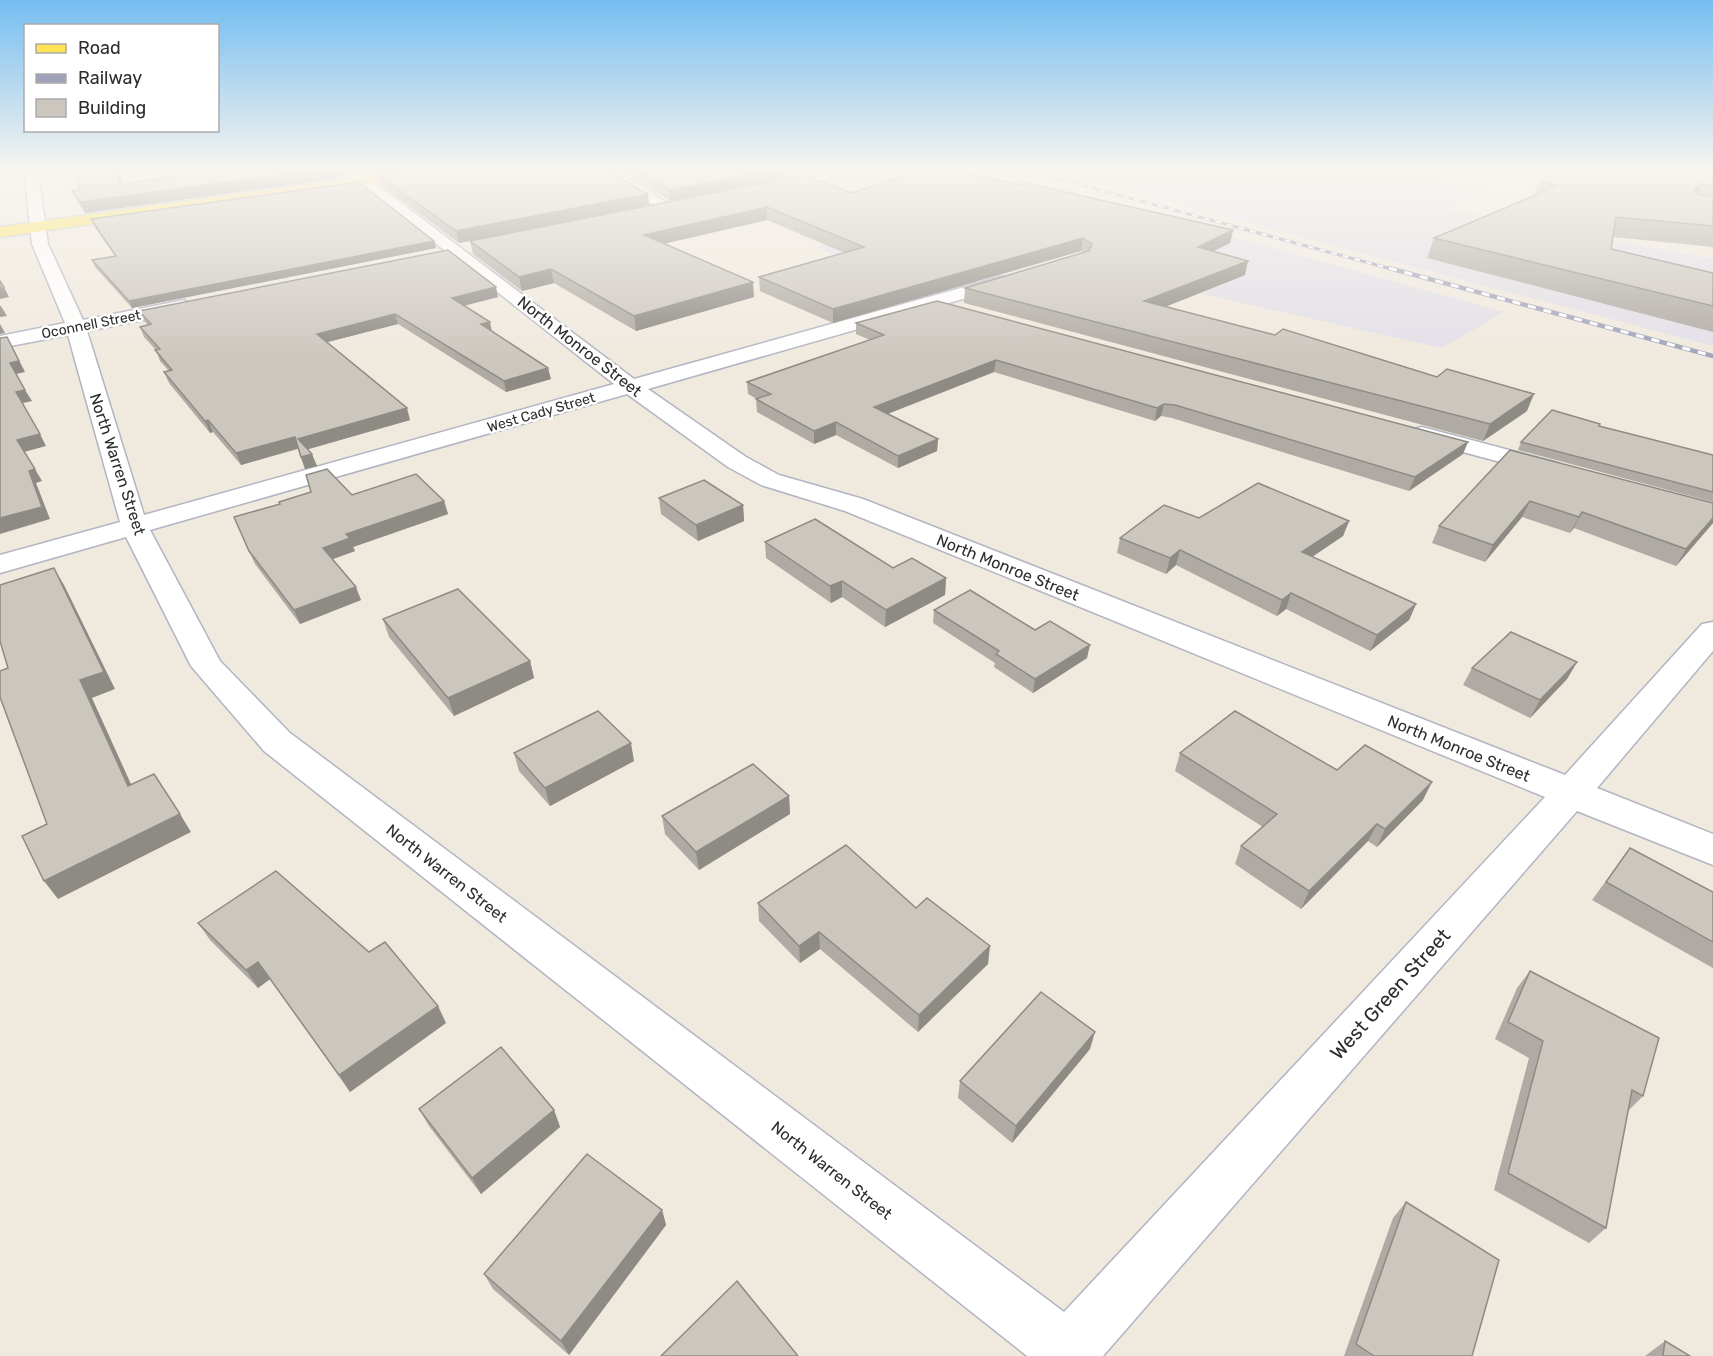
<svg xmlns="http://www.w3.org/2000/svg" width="1713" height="1356" viewBox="0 0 1713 1356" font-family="Rubik,sans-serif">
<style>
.industrial{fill:#e2dfe8}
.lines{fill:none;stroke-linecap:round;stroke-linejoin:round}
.minor-casing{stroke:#b2b4c2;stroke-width:3}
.major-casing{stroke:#c8c8c8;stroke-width:3}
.minor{fill:#fff;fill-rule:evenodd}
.major{fill:#ffe354;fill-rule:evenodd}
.rail-far1-casing{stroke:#a0a2b9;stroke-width:3}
.rail-casing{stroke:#a0a2b9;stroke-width:4.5}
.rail-far1{stroke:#fff;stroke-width:2;stroke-dasharray:6;stroke-linecap:butt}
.rail{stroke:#fff;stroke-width:3;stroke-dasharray:8;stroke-linecap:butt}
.wall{fill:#afaaa3}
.shaded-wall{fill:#8e8b85}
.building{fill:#cbc6be;stroke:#8e8b85;stroke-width:1.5}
.labels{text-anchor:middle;stroke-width:5;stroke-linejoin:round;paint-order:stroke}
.far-street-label{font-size:14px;fill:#2d2d2d;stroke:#fff}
.street-label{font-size:16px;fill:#2d2d2d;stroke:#fff}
.near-street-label{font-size:20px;fill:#2d2d2d;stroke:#fff}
</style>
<rect width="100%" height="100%" fill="#f0e9de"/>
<g class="industrial">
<path d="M884,171H996L1504,312L1442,348L1052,260L933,297L816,247L880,232L781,191Z"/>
<path d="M1052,171H1388L1488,191L1447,209L1713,259V346Z"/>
</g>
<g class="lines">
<g class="minor-casing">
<g id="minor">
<path d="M24,171H38L48,244L83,320L184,300L193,306L184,312L87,331L144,515L614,384L344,171H359L634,379L1000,277H1012L1015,281L1012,285L648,389L746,457L779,475L863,499L1565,775L1702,624L1713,622V651L1597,788L1713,834V865L1577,811L1103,1356H1027L264,751L191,666L126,537L0,573V555L120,522L68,335L0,348V336L65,323L32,244ZM627,394L728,467L761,485L845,511L1545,797L1064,1312L290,733L220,661L150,530Z"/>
<path d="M598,171H615L674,207L667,211L662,210Z"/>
<path d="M832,171H860L853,175L769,191L762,187L769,183Z"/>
<path d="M1422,427L1558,463L1561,468L1558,473L1549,475L1414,439L1410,434L1414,429Z"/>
</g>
</g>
<g class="major-casing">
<path id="major" d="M405,171H440L433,175L0,237V227Z"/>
</g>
<use href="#minor" class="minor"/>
<use href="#major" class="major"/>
<g class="rail-far1-casing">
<path id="rail-far1" d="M1030,171L1395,270"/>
</g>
<g class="rail-casing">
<path id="rail" d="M1389,268L1713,356"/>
</g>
<use href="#rail-far1" class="rail-far1"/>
<use href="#rail" class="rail"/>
</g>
<g class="wall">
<path d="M619,171H783V178L671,201Z"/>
<path d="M1713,171V247L1613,237L1611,249L1713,273V332L1427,258L1434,238L1533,196L1540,181Z"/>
<path d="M121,175L123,184L347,177L85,213L77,201L72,191L79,190Z"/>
<path d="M378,175L649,205L459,243L381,185Z"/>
<path d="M1020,185L1233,230L1230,243L1213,251L1245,275L1165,307L1527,411L1483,441L964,303L965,288L1083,252L1081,251L833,323L760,291L759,277L845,253L767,220L664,243L754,297L636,331L554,283L522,291L473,254L470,241L851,193Z"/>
<path d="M91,219L434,241L436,248L132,308L95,267L92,260L115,256L94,226Z"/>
<path d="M498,297L464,306L492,331L551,379L506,392L398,324L327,342L410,420L308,449L317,466L305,469L298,449L241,465L213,432L210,433L169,383L164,372L169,371L160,361L156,350L144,337L140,327L148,325L144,321L139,311Z"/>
<path d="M856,323L1463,454L1409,491L1172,418L1161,416L1155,421L994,372L888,414L938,439L937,451L898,468L836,435L814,444L757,412L756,399H757L748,394L747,382L870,340L856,334Z"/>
<path d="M1599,426L1713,455V502L1518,450L1521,442Z"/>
<path d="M1510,450L1713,523L1676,566L1574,528L1570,533L1522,517L1485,562L1432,543L1439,526Z"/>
<path d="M352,495L444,501L448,514L353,547L355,551L332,559L361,600L300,624L255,564L234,517L280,505L279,502Z"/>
<path d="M659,498L743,505L744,521L698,541L661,514Z"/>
<path d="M1199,518L1349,521L1343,536L1312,557L1416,604L1409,620L1370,651L1286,609L1277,616L1176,565L1166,574L1117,553L1120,538Z"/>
<path d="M765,542L946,578L945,595L885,627L842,597L831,603L766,558Z"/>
<path d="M934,610L1035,630L1087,658L1033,693L994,667L995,663L933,623Z"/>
<path d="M383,619L530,661L534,678L454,716L389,637Z"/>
<path d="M1577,662L1567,679L1530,718L1463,685L1472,668Z"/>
<path d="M514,753L634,761L550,806L519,771Z"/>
<path d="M1180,753L1423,800L1377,847L1368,841L1301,909L1235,864L1241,846L1263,827L1175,771Z"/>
<path d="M789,796L790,814L699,870L665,834L662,816Z"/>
<path d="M1630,848L1713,892V968L1592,900Z"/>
<path d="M758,903L916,908L988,964L918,1032L820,949L800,963L759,921Z"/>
<path d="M198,923L446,1023L350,1092L270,979L258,988L210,940Z"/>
<path d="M1530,971L1643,1096L1628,1111L1606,1228L1589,1243L1494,1190L1529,1058L1495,1039L1517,988Z"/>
<path d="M1090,1049L1012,1143L958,1098L960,1081Z"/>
<path d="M419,1109L554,1110L560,1127L481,1194L429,1126Z"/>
<path d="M1406,1202L1472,1356H1344L1393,1218Z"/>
<path d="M662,1210L666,1225L569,1355L493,1289L484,1274Z"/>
<path d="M1665,1341L1690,1356H1645Z"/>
</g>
<g class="shaded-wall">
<path d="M118,171H119L121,175L124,195L120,185Z"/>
<path d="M313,171H346L347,177L85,213L80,202Z"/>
<path d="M366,171H390L367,174Z"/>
<path d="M770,171H783V178L671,201L670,190Z"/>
<path d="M1702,184L1693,202L1694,189Z"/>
<path d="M648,194L649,205L459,243L456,231Z"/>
<path d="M767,207V220L646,248L644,235Z"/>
<path d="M1233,230L1230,243L1195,260L1198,247Z"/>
<path d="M1083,238L1081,251L833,323V309Z"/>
<path d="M434,241L436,248L132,308L129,301Z"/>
<path d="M1248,261L1245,275L1142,316L1144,301Z"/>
<path d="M551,269L554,283L522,291L519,277Z"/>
<path d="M753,282L754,297L636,331L634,316Z"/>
<path d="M4,287L9,297L0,299V288Z"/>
<path d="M496,287L498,297L454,308L452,298Z"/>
<path d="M0,306H1L7,316L0,317Z"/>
<path d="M395,314L398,324L320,344L317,334Z"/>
<path d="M490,322L492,332L481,324Z"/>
<path d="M0,324L5,333L0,334Z"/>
<path d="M7,337L25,372L16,374L10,363Z"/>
<path d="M996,360L994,372L874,419V407Z"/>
<path d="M548,368L551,379L506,392L504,381Z"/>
<path d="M25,390L32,401L23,403L16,392Z"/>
<path d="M1534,394L1527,411L1483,441L1490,424Z"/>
<path d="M1164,404L1161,416L1155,421L1157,408Z"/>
<path d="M407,408L410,420L302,451L298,439Z"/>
<path d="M208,420L213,432L210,433L205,421Z"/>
<path d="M836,422V435L814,444V431Z"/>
<path d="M40,434L46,446L24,452L17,440Z"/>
<path d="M295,437L299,448L241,465L236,453Z"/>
<path d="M938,439L937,451L898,468V456Z"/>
<path d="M1468,442L1463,454L1409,491L1415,477Z"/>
<path d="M312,454L317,466L305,469L301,457Z"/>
<path d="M35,469L42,481L36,483L50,519L0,534V518L29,471Z"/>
<path d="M444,501L448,514L353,547L355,551L328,561L323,548L346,534Z"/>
<path d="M1530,501L1522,517L1485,562L1493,545Z"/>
<path d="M743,505L744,521L698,541L696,525Z"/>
<path d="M1582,512L1574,528L1570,533L1579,517Z"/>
<path d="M1713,518V523L1676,566L1686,549Z"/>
<path d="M1349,521L1343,536L1297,567L1302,552Z"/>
<path d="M1180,550L1176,565L1166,574L1170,558Z"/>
<path d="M54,568L64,585L115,689L92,698L140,804L128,786L80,680Z"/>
<path d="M946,578L945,595L885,627L886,610Z"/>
<path d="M842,581V597L831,603L830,586Z"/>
<path d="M356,587L361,600L300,624L294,610Z"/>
<path d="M1291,593L1286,609L1277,616L1282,600Z"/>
<path d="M1416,604L1409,620L1370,651L1377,635Z"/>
<path d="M1090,645L1087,658L1033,693L1035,679Z"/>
<path d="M530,661L534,678L454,716L448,698Z"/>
<path d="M1577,662L1567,679L1530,718L1540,700Z"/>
<path d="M631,743L634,761L550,806L545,788Z"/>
<path d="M1432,782L1423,800L1377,847L1385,829Z"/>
<path d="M789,796L790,814L699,870L696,852Z"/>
<path d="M180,814L191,832L58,899L44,881Z"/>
<path d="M1377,824L1368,841L1301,909L1309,891Z"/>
<path d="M819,932L820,949L800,963L799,946Z"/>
<path d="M990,946L988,964L918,1032L919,1015Z"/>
<path d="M258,962L270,979L258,988L246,970Z"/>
<path d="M438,1006L446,1023L350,1092L339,1075Z"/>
<path d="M1095,1032L1090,1049L1012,1143L1016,1126Z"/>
<path d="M554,1110L560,1127L481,1194L472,1178Z"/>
<path d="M662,1210L666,1225L569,1355L561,1341Z"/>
</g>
<g class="building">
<path d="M77,171H118L120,185L207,171H313L80,202L72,191L79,190Z"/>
<path d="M405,171H608L648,194L456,231L378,175Z"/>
<path d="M636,171H770L670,190Z"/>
<path d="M921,171H955L1020,185L1025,183L1233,230L1198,247L1248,261L1144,301L1275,335L1283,329L1437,377L1447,369L1534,394L1490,424L965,288L1089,251L1092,244L1083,238L833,309L759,277L864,247L767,207L644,235L753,282L634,316L551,269L519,277L470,241L805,175L851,193Z"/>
<path d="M1553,171H1713V186L1702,184L1694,189L1696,194L1713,197V226L1616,217L1611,249L1713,273V306L1434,238L1557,186L1540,181Z"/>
<path d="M359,182L434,241L129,301L92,260L116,256L91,219Z"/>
<path d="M448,250L496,287L452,298L490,322L481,324L548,368L504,381L395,314L317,334L407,408L298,439L312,454L301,457L295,437L236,453L208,420L205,421L164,372L172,370L155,350L160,349L140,327L151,324L139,311Z"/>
<path d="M0,281L4,287L0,288Z"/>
<path d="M937,301L1468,442L1415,477L1175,405L1164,404L1157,408L996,360L874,407L938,439L898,456L836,422L814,431L756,399L771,394L747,382L884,335L856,323Z"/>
<path d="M7,337L19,361L10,363L25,390L16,392L40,434L17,440L35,469L29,471L42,507L0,518V338Z"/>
<path d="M1552,410L1600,424L1599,426L1713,455V492L1521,442Z"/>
<path d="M1510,450L1713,503V518L1686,549L1582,512L1579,517L1530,501L1493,545L1439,526Z"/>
<path d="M327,469L352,495L416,474L444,501L346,534L350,538L323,548L356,587L294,610L249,551L234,517L280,504L279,502L311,492L306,475Z"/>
<path d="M704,480L743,505L696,525L659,498Z"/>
<path d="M1258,483L1349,521L1302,552L1416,604L1377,635L1291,593L1282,600L1180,550L1170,558L1120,538L1164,505L1199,518Z"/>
<path d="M815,519L893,568L912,558L946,578L886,610L842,581L830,586L765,542Z"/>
<path d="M54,568L104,672L80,680L128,786L154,774L180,814L44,881L22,836L47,824L0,697V671L8,668L0,641V585Z"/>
<path d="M458,589L530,661L448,698L383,619Z"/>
<path d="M970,590L1035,630L1050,621L1090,645L1035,679L996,654L999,651L934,610Z"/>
<path d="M1511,632L1577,662L1540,700L1472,668Z"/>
<path d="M598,711L631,743L545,788L514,753Z"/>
<path d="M1235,711L1337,770L1365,745L1432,782L1385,829L1377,824L1309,891L1241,846L1277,814L1180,753Z"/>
<path d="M753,764L789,796L696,852L662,816Z"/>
<path d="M846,845L916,908L927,898L990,946L919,1015L819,932L799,946L758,903Z"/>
<path d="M1630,848L1713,892V942L1606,882Z"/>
<path d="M276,871L369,952L385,942L438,1006L339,1075L258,962L246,970L198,923Z"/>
<path d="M1530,971L1659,1038L1643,1096L1632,1090L1606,1228L1508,1173L1543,1041L1508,1022Z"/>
<path d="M1041,992L1095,1032L1016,1126L960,1081Z"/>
<path d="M501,1047L554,1110L472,1178L419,1109Z"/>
<path d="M587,1154L662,1210L561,1341L484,1274Z"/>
<path d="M1406,1202L1499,1260L1472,1356H1374L1356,1344Z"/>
<path d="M737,1281L798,1356H661Z"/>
<path d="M1665,1341L1690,1356H1663Z"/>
</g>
<linearGradient id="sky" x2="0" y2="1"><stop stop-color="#75bdf0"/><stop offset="0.47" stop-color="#f8f5f0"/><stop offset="1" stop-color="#f8f5f0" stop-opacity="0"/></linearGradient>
<rect width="1713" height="361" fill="url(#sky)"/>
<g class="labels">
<g class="far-street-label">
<text transform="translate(91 324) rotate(-11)" y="5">Oconnell Street</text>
<text transform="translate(541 412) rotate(-16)" y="5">West Cady Street</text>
</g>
<g class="street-label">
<text transform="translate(580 346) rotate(38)" y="6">North Monroe Street</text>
<text transform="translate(118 464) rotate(72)" y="6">North Warren Street</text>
<text transform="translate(1008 567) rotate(22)" y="6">North Monroe Street</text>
<text transform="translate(1459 748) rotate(22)" y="6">North Monroe Street</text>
<text transform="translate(447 873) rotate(38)" y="6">North Warren Street</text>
<text transform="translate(832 1170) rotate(38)" y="6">North Warren Street</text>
</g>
<g class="near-street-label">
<text transform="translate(1390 994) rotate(-48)" y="7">West Green Street</text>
</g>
</g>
<rect x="24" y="24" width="195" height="108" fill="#ffffff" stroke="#ababab" stroke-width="1.5"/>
<rect x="36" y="44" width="30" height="9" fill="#ffe354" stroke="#ababab" stroke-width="1.5"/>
<text x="78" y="54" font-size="18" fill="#2d2d2d">Road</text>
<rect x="36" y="74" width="30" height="9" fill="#a0a2b9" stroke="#ababab" stroke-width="1.5"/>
<text x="78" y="84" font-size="18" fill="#2d2d2d">Railway</text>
<rect x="36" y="99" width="30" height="18" fill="#cbc6be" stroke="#ababab" stroke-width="1.5"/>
<text x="78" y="114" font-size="18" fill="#2d2d2d">Building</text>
</svg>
